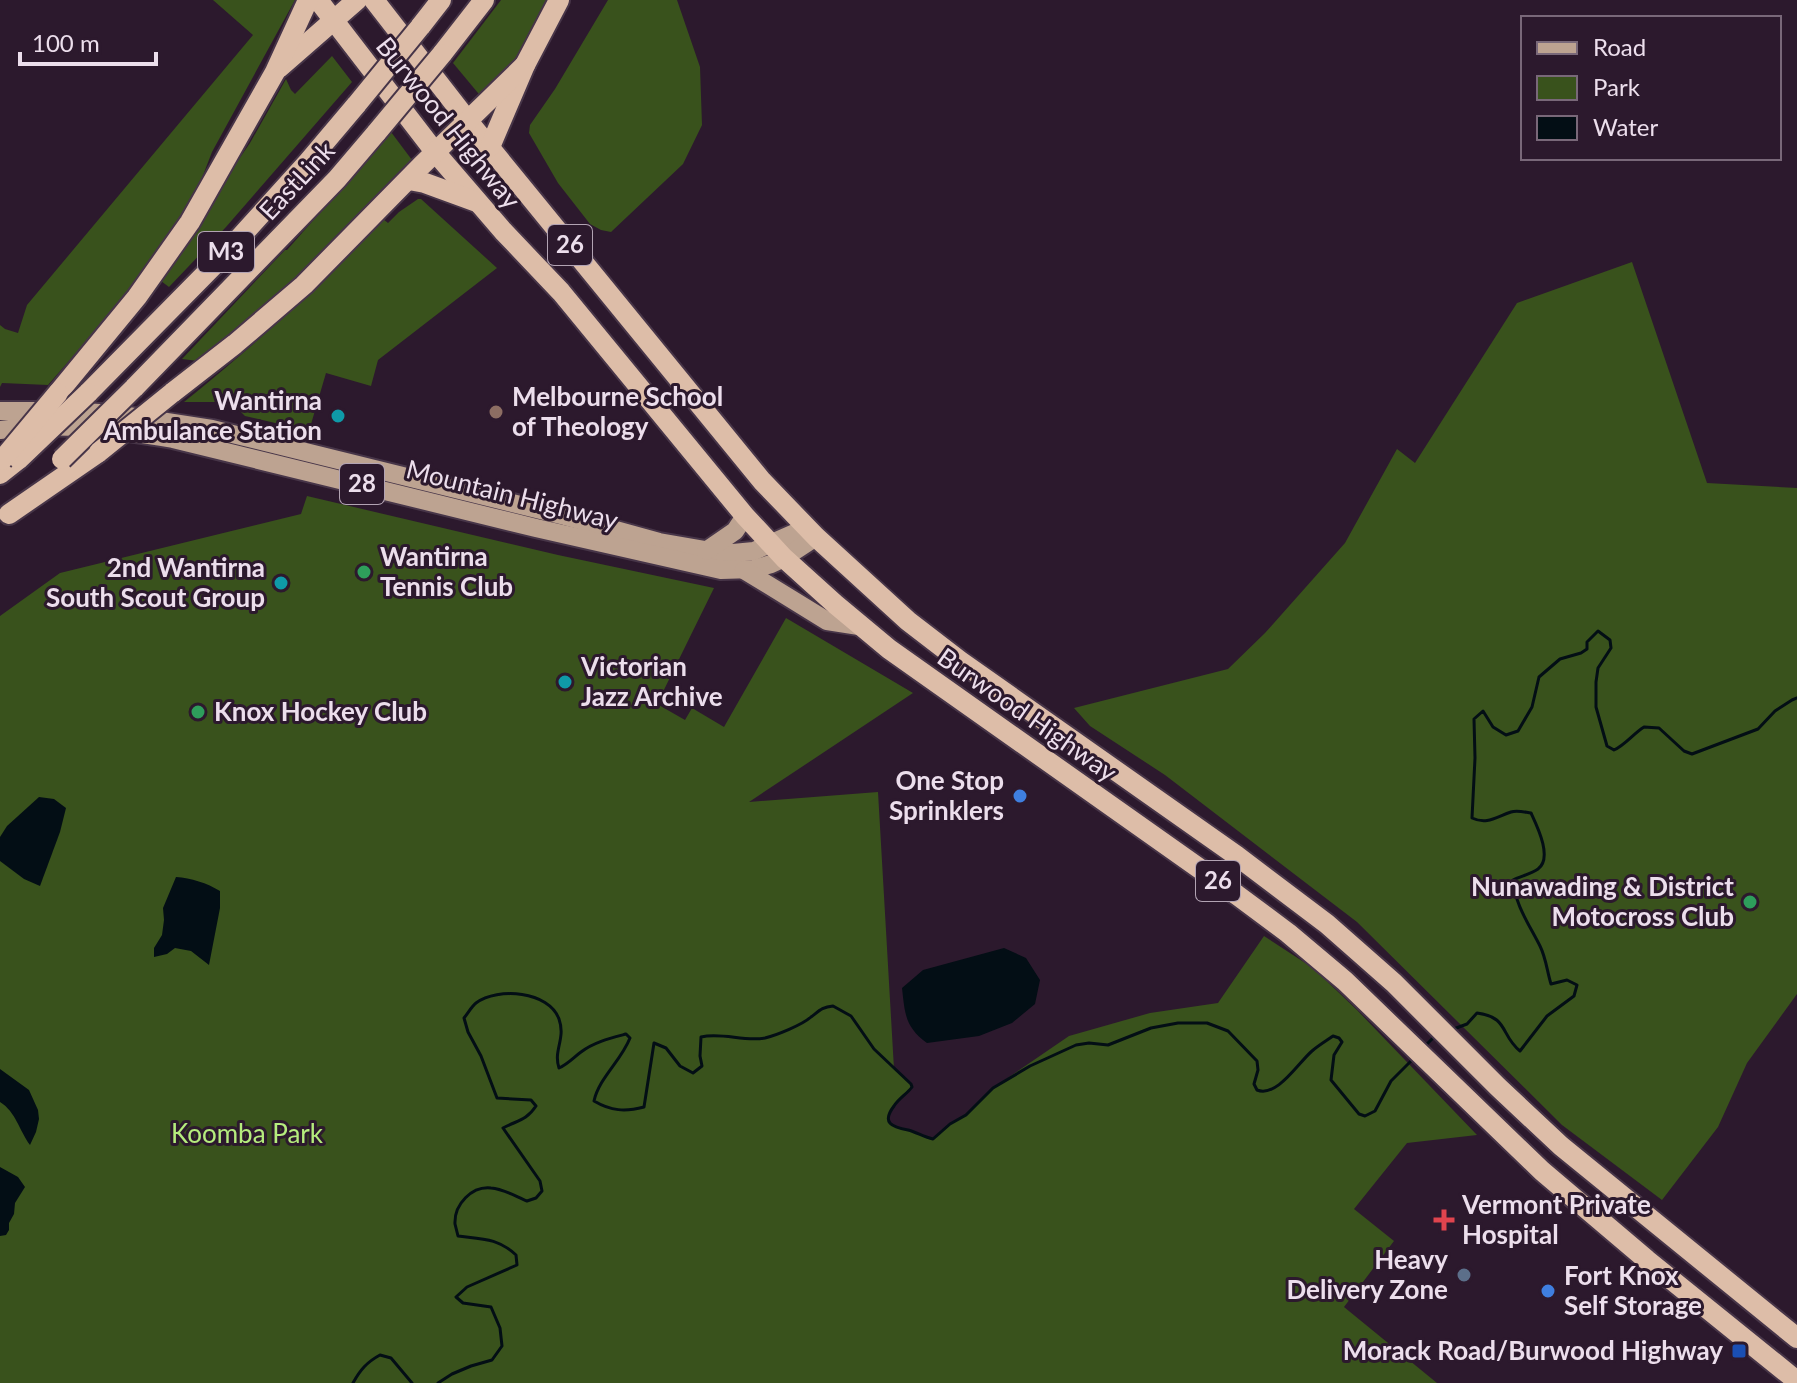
<svg xmlns="http://www.w3.org/2000/svg" width="1797" height="1383" viewBox="0 0 1797 1383" font-family="Lato,sans-serif">
<style>
.green{fill:#39521c}
.water{fill:#030e15}
.lines{fill:none;stroke-linecap:round;stroke-linejoin:round}
.stream{stroke:#030e15;stroke-width:3}
.primary-casing{stroke:#473548;stroke-width:22}
.highway-casing{stroke:#473548;stroke-width:24}
.primary{stroke:#bda391;stroke-width:18}
.highway{stroke:#ddbda8;stroke-width:20}
.highway-bridge-casing{stroke:#473548;stroke-width:24;stroke-linecap:butt}
.highway-bridge{stroke:#ddbda8;stroke-width:20}
.education-dot{fill:#8d6e63;stroke:#2c192d;stroke-width:3}
.culture-dot{fill:#0f9aa8;stroke:#2c192d;stroke-width:3}
.leisure-dot{fill:#2e9e5b;stroke:#2c192d;stroke-width:3}
.shop-dot{fill:#3f7fe0;stroke:#2c192d;stroke-width:3}
.health-dot{fill:#e0444e;stroke:#2c192d;stroke-width:3}
.service-dot{fill:#5c6f8a;stroke:#2c192d;stroke-width:3}
.transit-dot{fill:#1a4fb4;stroke:#2c192d;stroke-width:3}
.labels{text-anchor:middle;stroke-width:6;stroke-linejoin:round;paint-order:stroke}
.shield{fill:#2c192d;stroke:#b2a3b3;stroke-width:2}
.shield-label{font-size:24px;font-weight:bold;fill:#ecdeec}
.street-label{font-size:26px;fill:#ecdeec;stroke:#2c192d}
.poi-label{font-size:26px;font-weight:bold;fill:#ecdeec;stroke:#2c192d;text-anchor:start}
.park-label{font-size:26px;fill:#b5ec7d;stroke:#2c192d}
</style>
<rect width="100%" height="100%" fill="#2c192d"/>
<g class="green">
<path d="M213,0H295L212,152L195,196L131,290L48,385L2,383L0,387V325L5,329L18,333L27,305L253,35Z"/>
<path d="M501,0H551C531,35 511,70 483,99L453,63Z"/>
<path d="M608,0H677L700,67L702,125L683,164L611,232L601,230L590,224L558,183L529,133L530,125L555,89Z"/>
<path d="M332,56L352,82L226,227L169,287L157,278L250,143L286,79L291,90L295,94Z"/>
<path d="M391,132L415,164L370,213L206,362L182,359L285,250H287Z"/>
<path d="M418,199H421L497,268L378,360L371,386L326,373L309,431L245,416L231,402H184C254,345 322,286 383,219L388,223L399,212Z"/>
<path d="M1632,262L1707,483L1797,488V994L1747,1063L1718,1127L1662,1200L1562,1125L1357,922L1165,775L1090,726L1074,708L1228,669L1265,633L1345,543L1397,449L1415,463L1517,303Z"/>
<path d="M307,496L558,555L714,588L657,704L685,720L692,708L724,727L786,618L913,693L749,802L878,792L894,1069L911,1084L912,1087L893,1106L887,1118L889,1123L900,1129L911,1131L933,1139L950,1124L966,1115L993,1088L1069,1036L1150,1013L1218,1003L1264,936L1313,968L1357,1010L1477,1135L1407,1143L1354,1209L1394,1241L1344,1307L1437,1383H0V616L60,573L301,514Z"/>
</g>
<g class="water">
<path d="M39,797L54,799L66,808L60,832L40,886L24,879L0,861V837L7,826Z"/>
<path d="M176,877C191,878 207,883 220,891V908L209,965L191,951L175,948L167,954L154,957V948L162,935L164,920L163,908Z"/>
<path d="M1004,948L1026,958L1040,980L1035,1004L1012,1023L979,1036L927,1043C905,1027 905,1014 902,988L923,970Z"/>
<path d="M0,1069L29,1090L38,1110L39,1119L36,1132L30,1145C19,1130 16,1112 0,1102Z"/>
<path d="M0,1167L18,1177L25,1187L15,1203L14,1214L9,1223V1230L6,1235L0,1236Z"/>
</g>
<g class="lines">
<g class="stream">
<path d="M1451,1030L1467,1024L1477,1013C1509,1017 1500,1035 1520,1051L1547,1016L1574,996L1577,985L1567,980L1551,984C1547,971 1546,958 1540,946C1529,924 1515,905 1513,880C1521,876 1531,874 1538,869C1553,858 1537,826 1531,813C1524,812 1517,810 1511,812C1496,817 1487,825 1472,818L1475,758L1474,719L1483,711L1493,727L1506,735L1518,731L1532,707L1539,677L1560,659L1581,653L1587,649V642L1598,631L1610,640L1611,648L1598,668L1596,682V707L1607,746L1614,750C1625,745 1633,734 1644,727L1659,728L1684,751L1692,754L1758,729L1775,711L1792,700L1797,698"/>
<path d="M1424,1047L1436,1035"/>
<path d="M353,1383C360,1370 367,1362 380,1355L391,1358L412,1383"/>
<path d="M438,1383L452,1374L471,1366L492,1360L502,1346L500,1328L491,1307L463,1303L456,1297L467,1287L517,1265L516,1255C498,1238 482,1239 458,1236C457,1232 456,1228 455,1224C454,1204 472,1186 491,1188C504,1189 515,1196 527,1201L536,1198L542,1191L540,1181L503,1128C518,1120 526,1121 536,1106L531,1100L497,1098L481,1056L468,1032L464,1018C468,1013 472,1006 476,1003C498,987 549,991 559,1019C566,1039 553,1050 559,1068C568,1064 574,1057 581,1052C594,1042 611,1038 626,1034L630,1038C621,1061 599,1078 594,1101C611,1111 625,1112 644,1107L654,1043L666,1048L680,1066L693,1073L702,1066L700,1056L701,1037C722,1032 744,1042 765,1038C777,1035 802,1025 811,1017C819,1011 822,1007 833,1006L851,1016L874,1049L911,1084L912,1087C907,1094 899,1098 894,1106C881,1123 892,1127 908,1130C916,1132 924,1137 933,1139L950,1124L966,1115L993,1088L1030,1066L1076,1045L1089,1043L1108,1045L1151,1028L1178,1023H1207L1228,1031L1257,1061L1258,1070L1254,1084L1257,1090C1277,1098 1298,1063 1312,1051C1319,1045 1326,1041 1333,1036L1339,1038L1342,1042L1334,1055L1331,1080L1359,1114L1365,1116L1375,1111L1391,1081L1414,1058"/>
</g>
<g class="primary-casing">
<g id="primary">
<path d="M0,411H68L115,414L212,429L565,516L659,542L717,552L733,553L754,551L806,528"/>
<path d="M0,430C58,422 116,429 173,439L536,528L721,570L754,569L771,564L784,558L816,537"/>
<path d="M706,551L735,531L745,516"/>
<path d="M744,570L827,621L859,626"/>
</g>
</g>
<g class="highway-casing">
<g id="highway">
<path d="M318,0L435,152L503,231L561,292L745,516L784,558L835,604L889,649L1237,895L1288,933L1345,981L1542,1171L1647,1260L1797,1381"/>
<path d="M374,0L468,121L762,481L816,537L908,621L960,661L1237,856L1327,924L1394,983L1498,1087L1561,1146L1797,1338"/>
<path d="M420,27L441,0"/>
<path d="M442,54L484,0"/>
<path d="M279,68L357,0"/>
<path d="M490,147L525,65L559,0"/>
<path d="M409,180L425,183L477,202"/>
<path d="M134,388L337,179L377,132"/>
<path d="M58,393L137,297L190,222L275,72L308,0"/>
<path d="M88,393L224,255L308,162L357,104"/>
<path d="M172,393L235,344L304,285L421,166L525,65"/>
<path d="M0,474L19,459"/>
<path d="M9,514L99,452"/>
</g>
</g>
<use href="#primary" class="primary"/>
<use href="#highway" class="highway"/>
<g class="highway-bridge-casing">
<g id="highway-bridge">
<path d="M357,104L420,27"/>
<path d="M377,132L442,54"/>
<path d="M99,452L172,393"/>
<path d="M19,459L88,393"/>
<path d="M62,459L134,388"/>
<path d="M2,460L58,393"/>
</g>
</g>
<use href="#highway-bridge" class="highway-bridge"/>
</g>
<circle class="education-dot" cx="496" cy="412" r="8"/>
<g class="culture-dot">
<circle cx="338" cy="416" r="8"/>
<circle cx="281" cy="583" r="8"/>
<circle cx="565" cy="682" r="8"/>
</g>
<g class="leisure-dot">
<circle cx="364" cy="572" r="8"/>
<circle cx="198" cy="712" r="8"/>
<circle cx="1750" cy="902" r="8"/>
</g>
<g class="shop-dot">
<circle cx="1020" cy="796" r="8"/>
<circle cx="1548" cy="1291" r="8"/>
</g>
<path class="health-dot" d="M1440 1208h8v8h8v8h-8v8h-8v-8h-8v-8h8z"/>
<circle class="service-dot" cx="1464" cy="1275" r="8"/>
<rect class="transit-dot" x="1731" y="1343" width="16" height="16" rx="4"/>
<g class="labels">
<g class="shield">
<rect x="548" y="225" width="44" height="40" rx="6"/>
<rect x="198" y="232" width="56" height="40" rx="6"/>
<rect x="340" y="464" width="44" height="40" rx="6"/>
<rect x="1196" y="861" width="44" height="40" rx="6"/>
</g>
<g class="shield-label">
<text x="570" y="253">26</text>
<text x="226" y="260">M3</text>
<text x="362" y="492">28</text>
<text x="1218" y="889">26</text>
</g>
<g class="street-label">
<text transform="translate(448 123) rotate(51)" y="9">Burwood Highway</text>
<text transform="translate(297 181) rotate(-47)" y="9">EastLink</text>
<text transform="translate(512 495) rotate(14)" y="9">Mountain Highway</text>
<text transform="translate(1027 715) rotate(35)" y="9">Burwood Highway</text>
</g>
<g class="poi-label">
<text x="512" y="406">Melbourne School<tspan x="512" dy="30">of Theology</tspan></text>
<text x="322" y="410" text-anchor="end">Wantirna<tspan x="322" dy="30">Ambulance Station</tspan></text>
<text x="380" y="566">Wantirna<tspan x="380" dy="30">Tennis Club</tspan></text>
<text x="265" y="577" text-anchor="end">2nd Wantirna<tspan x="265" dy="30">South Scout Group</tspan></text>
<text x="581" y="676">Victorian<tspan x="581" dy="30">Jazz Archive</tspan></text>
<text x="214" y="721">Knox Hockey Club</text>
<text x="1004" y="790" text-anchor="end">One Stop<tspan x="1004" dy="30">Sprinklers</tspan></text>
<text x="1734" y="896" text-anchor="end">Nunawading &amp; District<tspan x="1734" dy="30">Motocross Club</tspan></text>
<text x="1462" y="1214">Vermont Private<tspan x="1462" dy="30">Hospital</tspan></text>
<text x="1448" y="1269" text-anchor="end">Heavy<tspan x="1448" dy="30">Delivery Zone</tspan></text>
<text x="1564" y="1285">Fort Knox<tspan x="1564" dy="30">Self Storage</tspan></text>
<text x="1723" y="1360" text-anchor="end">Morack Road/Burwood Highway</text>
</g>
<g class="park-label">
<text x="247" y="1143">Koomba Park</text>
</g>
</g>
<rect x="1521" y="16" width="260" height="144" fill="#2c192d" stroke="#796879" stroke-width="2"/>
<rect x="1537" y="42" width="40" height="12" fill="#bda391" stroke="#796879" stroke-width="2"/>
<text x="1593" y="56" font-size="24" fill="#ecdeec">Road</text>
<rect x="1537" y="76" width="40" height="24" fill="#39521c" stroke="#796879" stroke-width="2"/>
<text x="1593" y="96" font-size="24" fill="#ecdeec">Park</text>
<rect x="1537" y="116" width="40" height="24" fill="#030e15" stroke="#796879" stroke-width="2"/>
<text x="1593" y="136" font-size="24" fill="#ecdeec">Water</text>
<path d="M20 52v12h136v-12" fill="none" stroke="#ecdeec" stroke-width="4"/>
<text x="32" y="52" font-size="24" fill="#ecdeec" stroke="#2c192d" stroke-width="6" paint-order="stroke">100 m</text>
</svg>
